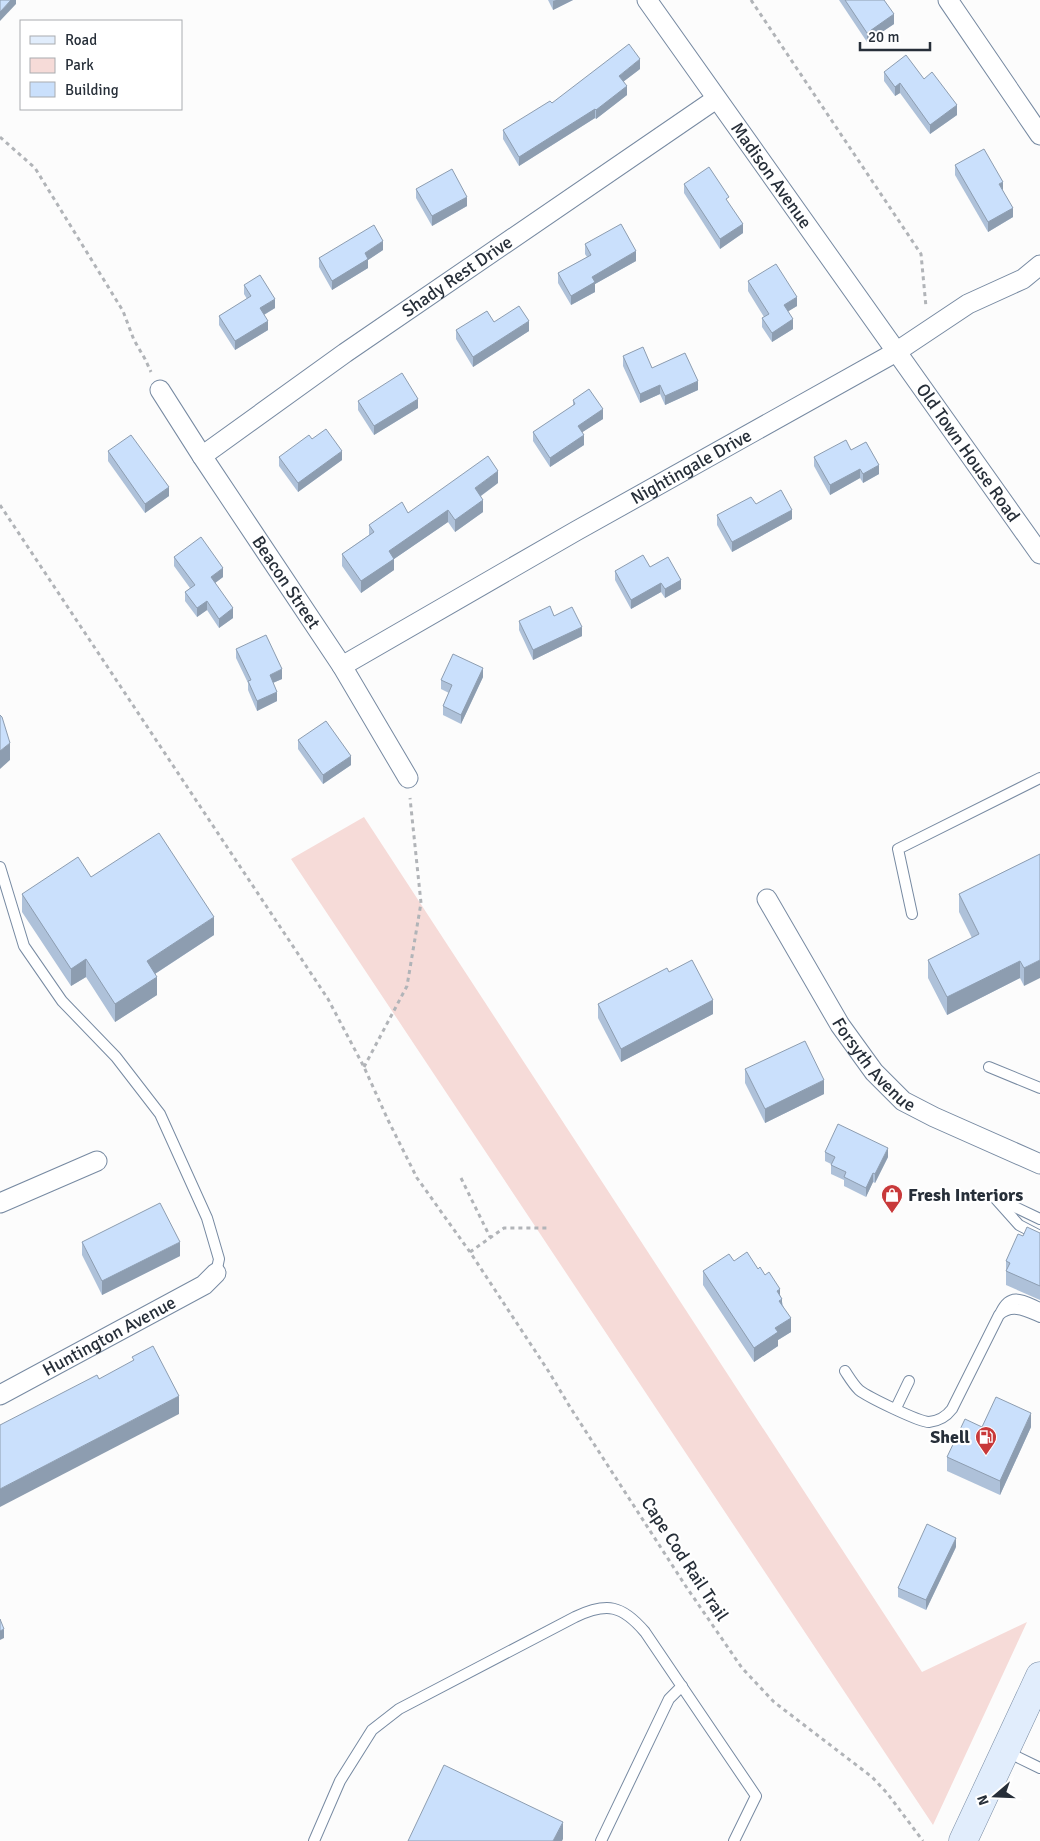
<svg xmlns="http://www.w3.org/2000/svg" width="1040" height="1841" viewBox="0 0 1040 1841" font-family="Signika,sans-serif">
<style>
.green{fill:#f6dbd8}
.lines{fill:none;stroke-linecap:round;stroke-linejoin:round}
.service-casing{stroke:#778aa2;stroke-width:12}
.minor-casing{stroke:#778aa2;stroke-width:21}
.secondary-casing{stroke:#778aa2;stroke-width:29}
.path{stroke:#b1b4b8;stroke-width:3;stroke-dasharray:4 4;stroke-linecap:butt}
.service{stroke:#fff;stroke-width:10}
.minor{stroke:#fff;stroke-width:19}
.secondary{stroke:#e1edfc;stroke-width:28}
.wall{fill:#aec1d9}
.shaded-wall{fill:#8d9db0}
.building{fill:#cae0fc;stroke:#8d9db0}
.labels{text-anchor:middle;stroke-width:4.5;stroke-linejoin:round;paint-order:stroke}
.street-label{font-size:18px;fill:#272f39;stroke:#fff}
.poi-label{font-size:18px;font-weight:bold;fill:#272f39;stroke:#fff;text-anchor:start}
</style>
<rect width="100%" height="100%" fill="#fcfcfc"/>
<path class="green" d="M364,817L922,1672L1027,1622L933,1825L291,859Z"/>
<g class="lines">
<g class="service-casing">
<g id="service">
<path d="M0,867L24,946L62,1001L116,1057L160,1114L207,1218L219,1259L216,1273"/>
<path d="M912,914L898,849L1040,778"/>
<path d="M989,1067L1040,1088"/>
<path d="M994,1197L1019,1225L1040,1236"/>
<path d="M998,1199L1040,1219"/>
<path d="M1001,1312C1011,1291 1024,1301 1040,1308"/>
<path d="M845,1371C849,1377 853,1384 859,1390C868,1397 919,1422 929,1422C939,1421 946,1417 952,1409L999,1315C1012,1303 1026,1311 1040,1317"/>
<path d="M896,1408L909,1381"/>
<path d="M1005,1751L1040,1768"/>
<path d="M314,1841L340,1781L372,1730L399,1709L575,1617C607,1602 622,1605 645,1632L756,1796L734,1841"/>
<path d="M601,1841L669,1699L682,1686"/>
</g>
</g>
<g class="minor-casing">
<g id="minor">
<path id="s1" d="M647,0L1040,554"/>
<path d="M948,0L1040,135"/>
<path id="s2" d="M160,390L202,456L342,666L408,778"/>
<path id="s3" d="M202,456L345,353L716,99"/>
<path id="s4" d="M342,666L576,531L896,352L968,304L1023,279L1040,265"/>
<path id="s5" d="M767,899L840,1025L874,1072L903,1101L934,1117L1040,1164"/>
<path d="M0,1203L97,1161"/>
<path id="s6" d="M0,1395L204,1285L216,1273"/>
</g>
</g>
<g class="secondary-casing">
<path id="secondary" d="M963,1841L1040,1676"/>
</g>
<g class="path">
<path d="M751,0L921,254L926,307"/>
<path d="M0,137L35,168L123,311L134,340L145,359L151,372"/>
<path d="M0,505L328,999L364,1067L388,1120L417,1178L470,1252L549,1372L570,1407L685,1585L742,1668L774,1702L872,1777L887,1793L923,1841"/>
<path d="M364,1067L407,986L421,903L410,798"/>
<path d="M461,1178L490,1237"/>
<path d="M470,1252L504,1228H550"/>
</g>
<use href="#service" class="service"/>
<use href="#minor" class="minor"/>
<use href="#secondary" class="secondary"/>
</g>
<g class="wall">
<path d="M548,0H573L553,10Z"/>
<path d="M839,0H884L894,24L867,42Z"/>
<path d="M640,69L624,81L627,95L596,119L595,118L519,166L503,139V130L552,103Z"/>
<path d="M884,72L924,79L957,115L930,134L900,93L895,96L884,81Z"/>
<path d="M955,165L1003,191L1013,217L988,232L955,175Z"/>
<path d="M684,184L729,204L743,233L720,249L684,193Z"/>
<path d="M416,189L467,206L432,226L416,198Z"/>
<path d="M585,244L636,261L595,284V292L571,305L558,283V273L587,257L585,254Z"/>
<path d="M383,250L368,260V268L332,290L319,267V258Z"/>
<path d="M748,281L797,306L788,311L793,329L772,342L762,327V318L764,317L748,291Z"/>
<path d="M244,285L275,308L264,315L268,330L235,350L219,325V316L247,299L244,294Z"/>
<path d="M494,322L529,331L473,367L456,339V330Z"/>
<path d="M623,356L652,368L698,390L665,405L660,394L640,403L623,366Z"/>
<path d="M573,400L603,419L582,432L584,445L550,467L533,441V432L573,406Z"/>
<path d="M358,401L418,408L374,435L358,410Z"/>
<path d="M312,439L342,460L298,492L279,466V457Z"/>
<path d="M851,450L879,474L863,483L860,478L830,495L814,466V457Z"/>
<path d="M108,451L169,496L145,513L108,461Z"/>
<path d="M498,483L481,496L483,512L455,532L448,522L394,559V570L361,593L342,566V554L369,535V525Z"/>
<path d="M756,504L792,519L732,552L717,525V515Z"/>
<path d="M174,557L223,577L215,583L233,618L219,628L207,610L197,617L185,601V592L190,588L174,566Z"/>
<path d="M650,567L681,589L665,598L661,592L631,609L615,580V571Z"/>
<path d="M554,616L582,636L533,660L519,630V621Z"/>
<path d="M236,649L282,679L273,683L277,701L257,711L248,690V683L236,658Z"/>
<path d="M483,677L461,724L443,715V706L449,693L441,689V680Z"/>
<path d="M298,740L351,765L323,784L298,749Z"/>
<path d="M1040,854L1024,986L1020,978L947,1015L928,978V960L972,938L959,912V894Z"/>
<path d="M91,877L214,935L155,974L157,995L115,1022L86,977L71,986L22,912V894Z"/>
<path d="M669,972L713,1014L621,1062L598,1018V1004Z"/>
<path d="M745,1069L824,1094L765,1123L745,1083Z"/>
<path d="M825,1152L888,1157L875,1183L873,1182L866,1197L844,1186V1180L831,1174V1164L825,1161Z"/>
<path d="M1040,1233V1300L1006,1285V1261L1023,1236Z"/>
<path d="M82,1242L180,1256L102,1295L82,1255Z"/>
<path d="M758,1269L780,1295L791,1332L778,1340V1346L754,1362L703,1285V1271Z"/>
<path d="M982,1427H1031L1000,1495L947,1471V1457Z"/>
<path d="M956,1547L926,1610L898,1597V1588Z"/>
</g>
<g class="shaded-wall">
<path d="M11,0H16V4L0,21V12Z"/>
<path d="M556,0H573L553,10V1Z"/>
<path d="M894,14V24L867,42V33Z"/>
<path d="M640,59V69L619,85V76Z"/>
<path d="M900,83V93L895,96V87Z"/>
<path d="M627,86V95L596,119V110Z"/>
<path d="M957,105V115L930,134V125Z"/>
<path d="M595,109V118L519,166V157Z"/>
<path d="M1003,182V191L999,184Z"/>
<path d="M467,197V206L432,226V216Z"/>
<path d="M1013,208V217L988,232V222Z"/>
<path d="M743,224V233L720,249V239Z"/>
<path d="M383,241V250L368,260V268L332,290V281L365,253Z"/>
<path d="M636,251V261L595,284V292L571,305V296L592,277Z"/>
<path d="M797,297V306L784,314V305Z"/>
<path d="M275,299V308L260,317V308Z"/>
<path d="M793,319V329L772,342V333Z"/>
<path d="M268,321V330L235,350V341Z"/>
<path d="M529,321V331L473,367V357Z"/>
<path d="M698,381V390L665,405V396Z"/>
<path d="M660,385V394L640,403V394Z"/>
<path d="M418,399V408L374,435V426Z"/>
<path d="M603,409V419L578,435V426Z"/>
<path d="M584,435V445L550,467V458Z"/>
<path d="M342,451V460L298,492V483Z"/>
<path d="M879,465V474L863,483V474Z"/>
<path d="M860,469V478L830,495V485Z"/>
<path d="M498,471V483L475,500V488Z"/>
<path d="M169,487V496L145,513V504Z"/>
<path d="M483,500V512L455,532V520Z"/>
<path d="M448,510V522L394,559V570L361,593V581L389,551Z"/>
<path d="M792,510V519L732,552V542Z"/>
<path d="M223,568V577L211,586V577Z"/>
<path d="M681,580V589L665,598V589Z"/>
<path d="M661,583V592L631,609V600Z"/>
<path d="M207,601V610L197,617V608Z"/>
<path d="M233,608V618L219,628V619Z"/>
<path d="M582,627V636L533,660V650Z"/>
<path d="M483,668V677L461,724V715Z"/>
<path d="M282,669V679L270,684V675Z"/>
<path d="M277,692V701L257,711V701Z"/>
<path d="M10,743V760L0,769V751Z"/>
<path d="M351,756V765L323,784V775Z"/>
<path d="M214,917V935L147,979V961Z"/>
<path d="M86,959V977L71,986V969Z"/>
<path d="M1040,960V978L1024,986V968Z"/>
<path d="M1020,961V978L947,1015V997Z"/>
<path d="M157,977V995L115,1022V1004Z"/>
<path d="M713,1000V1014L621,1062V1049Z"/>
<path d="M824,1080V1094L765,1123V1109Z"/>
<path d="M888,1148V1157L875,1183V1174Z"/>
<path d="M873,1173V1182L866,1197V1188Z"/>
<path d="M180,1242V1256L102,1295V1281Z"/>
<path d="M780,1289V1301L782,1299V1313L777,1291Z"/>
<path d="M791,1318V1332L778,1340V1346L754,1362V1348L775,1328Z"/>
<path d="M179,1396V1414L0,1507V1489Z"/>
<path d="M1031,1413V1427L1000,1495V1481Z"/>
<path d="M956,1538V1547L926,1610V1600Z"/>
<path d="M4,1629V1638L0,1640V1631Z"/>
<path d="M563,1822V1839L562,1841H553Z"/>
</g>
<g class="building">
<path d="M0,0H11L0,12Z"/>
<path d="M845,0H884L894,14L867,33Z"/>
<path d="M629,44L640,59L619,76L627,86L596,110L595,109L519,157L503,130L550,101L552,103Z"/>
<path d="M906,55L924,79L932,72L957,105L930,125L900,83L895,87L884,72Z"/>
<path d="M984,149L1003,182L999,184L1013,208L988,222L955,165Z"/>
<path d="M709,167L729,197L726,199L743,224L720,239L684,184Z"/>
<path d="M452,169L467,197L432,216L416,189Z"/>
<path d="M621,224L636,251L592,277L595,282L571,296L558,273L591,255L585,244Z"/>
<path d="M374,225L383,241L365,253L368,259L332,281L319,258Z"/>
<path d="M776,264L797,297L784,305L793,319L772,333L762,318L769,314L748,281Z"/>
<path d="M260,275L275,299L260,308L268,321L235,341L219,316L251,296L244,285Z"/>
<path d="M519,306L529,321L473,357L456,330L487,311L494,322Z"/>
<path d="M643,347L652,368L685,353L698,381L665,396L660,385L640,394L623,356Z"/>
<path d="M402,373L418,399L374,426L358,401Z"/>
<path d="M589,389L603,409L578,426L584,435L550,458L533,432L575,404L573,400Z"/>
<path d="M326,429L342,451L298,483L279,457L309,435L312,439Z"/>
<path d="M131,435L169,487L145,504L108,451Z"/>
<path d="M846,440L851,450L866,442L879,465L863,474L860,469L830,485L814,457Z"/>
<path d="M488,456L498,471L475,488L483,500L455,520L448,510L389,551L394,559L361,581L342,554L374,532L369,525L402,502L408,513Z"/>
<path d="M781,490L792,510L732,542L717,515L751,497L756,504Z"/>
<path d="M201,537L223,568L211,577L233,608L219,619L207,601L197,608L185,592L195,585L174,557Z"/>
<path d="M643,555L650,567L668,557L681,580L665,589L661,583L631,600L615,571Z"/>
<path d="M550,606L554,616L572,607L582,627L533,650L519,621Z"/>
<path d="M266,635L282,669L270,675L277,692L257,701L248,681L251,680L236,649Z"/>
<path d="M453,654L483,668L461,715L443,706L452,685L441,680Z"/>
<path d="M0,715L2,717L10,743L0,751Z"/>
<path d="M326,721L351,756L323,775L298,740Z"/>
<path d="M159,833L214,917L147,961L157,977L115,1004L86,959L71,969L22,894L78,857L91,877Z"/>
<path d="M1040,854V960L1024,968L1020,961L947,997L928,960L979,934L959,894Z"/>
<path d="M692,960L713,1000L621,1049L598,1004L667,968L669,972Z"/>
<path d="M805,1041L824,1080L765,1109L745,1069Z"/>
<path d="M838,1124L888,1148L875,1174L873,1173L866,1188L844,1177L846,1172L831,1165L835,1157L825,1152Z"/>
<path d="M160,1203L180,1242L102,1281L82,1242Z"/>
<path d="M1027,1227L1040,1233V1286L1006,1271L1010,1263L1006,1261L1018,1234L1023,1236Z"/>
<path d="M747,1252L758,1269L760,1267L765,1275L769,1272L780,1289L777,1291L782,1299L779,1301L791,1318L775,1328L778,1332L754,1348L703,1271L729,1254L734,1261Z"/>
<path d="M153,1346L179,1396L0,1489V1425L97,1375L99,1379L134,1360L132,1357Z"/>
<path d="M996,1397L1031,1413L1000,1481L947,1457L965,1419L982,1427Z"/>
<path d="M927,1524L956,1538L926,1600L898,1588Z"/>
<path d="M0,1619L4,1629L0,1631Z"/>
<path d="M444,1765L563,1822L553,1841H408Z"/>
</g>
<defs>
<g id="shop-pin" transform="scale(1.125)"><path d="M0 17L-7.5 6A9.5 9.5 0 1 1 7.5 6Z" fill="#c8393a" stroke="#fff"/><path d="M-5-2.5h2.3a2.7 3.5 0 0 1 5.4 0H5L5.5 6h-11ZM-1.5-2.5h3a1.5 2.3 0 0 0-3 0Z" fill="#fff"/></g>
<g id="fuel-pin" transform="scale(1.125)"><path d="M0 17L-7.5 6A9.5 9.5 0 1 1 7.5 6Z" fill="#c8393a" stroke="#fff"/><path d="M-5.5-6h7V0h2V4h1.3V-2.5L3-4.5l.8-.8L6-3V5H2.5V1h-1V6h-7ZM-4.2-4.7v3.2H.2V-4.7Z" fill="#fff"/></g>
</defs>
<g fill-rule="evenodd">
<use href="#shop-pin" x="892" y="1195"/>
<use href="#fuel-pin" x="986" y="1437"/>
</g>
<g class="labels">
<g class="street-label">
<text dy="6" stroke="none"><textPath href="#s1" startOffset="215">Madison Avenue</textPath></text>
<text dy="6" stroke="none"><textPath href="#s3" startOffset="312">Shady Rest Drive</textPath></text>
<text dy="6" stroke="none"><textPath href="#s1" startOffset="555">Old Town House Road</textPath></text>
<text dy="6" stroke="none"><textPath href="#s4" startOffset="402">Nightingale Drive</textPath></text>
<text dy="6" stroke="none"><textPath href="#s2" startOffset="230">Beacon Street</textPath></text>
<text dy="6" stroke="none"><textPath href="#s5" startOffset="198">Forsyth Avenue</textPath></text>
<text dy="6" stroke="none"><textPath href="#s6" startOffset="124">Huntington Avenue</textPath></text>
<text transform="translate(685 1559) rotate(57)" y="6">Cape Cod Rail Trail</text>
</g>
<g class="poi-label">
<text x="908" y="1201">Fresh Interiors</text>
<text x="970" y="1443" text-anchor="end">Shell</text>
</g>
</g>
<rect x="20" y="20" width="162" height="90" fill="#ffffff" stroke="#a9acb0"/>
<rect x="30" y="36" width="25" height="8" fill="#e1edfc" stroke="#a9acb0"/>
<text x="65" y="45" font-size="15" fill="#272f39">Road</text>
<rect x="30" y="58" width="25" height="15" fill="#f6dbd8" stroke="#a9acb0"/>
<text x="65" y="70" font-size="15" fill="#272f39">Park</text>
<rect x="30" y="82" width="25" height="15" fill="#cae0fc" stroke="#a9acb0"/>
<text x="65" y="95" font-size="15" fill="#272f39">Building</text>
<g transform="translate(995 1796) rotate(251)" stroke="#ffffff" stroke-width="4" paint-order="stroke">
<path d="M0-4L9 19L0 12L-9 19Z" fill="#272f39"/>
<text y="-8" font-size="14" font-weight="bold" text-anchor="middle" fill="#272f39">N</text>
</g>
<path d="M860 42v8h70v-8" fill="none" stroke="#272f39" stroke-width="2.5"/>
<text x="868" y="42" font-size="15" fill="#272f39" stroke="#ffffff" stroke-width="4" paint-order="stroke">20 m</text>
</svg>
